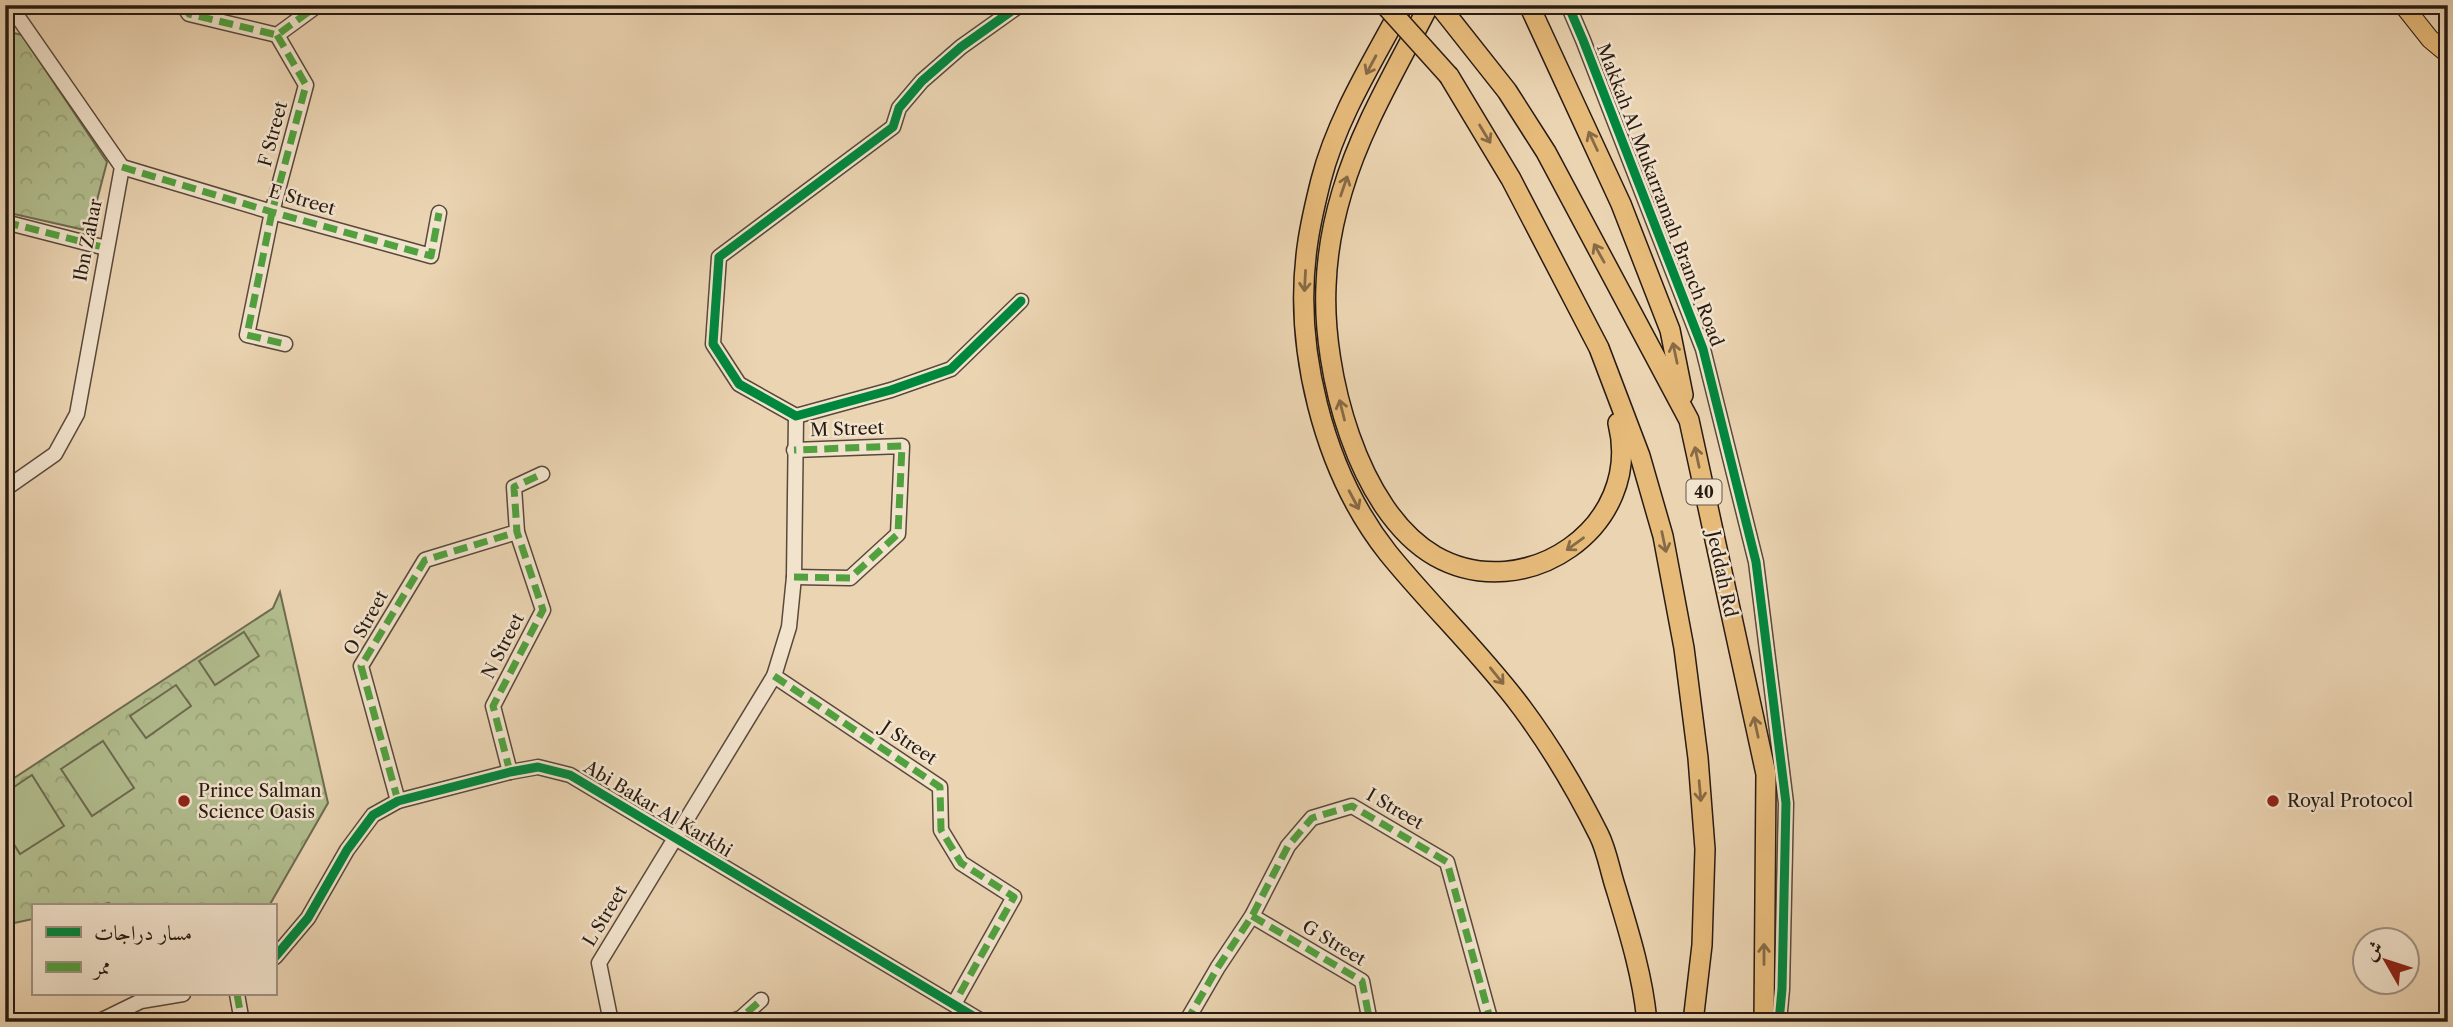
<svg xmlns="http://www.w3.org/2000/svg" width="2453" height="1027" viewBox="0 0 2453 1027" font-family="'Libre Caslon Text',Amiri,serif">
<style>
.park{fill:url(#park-crowns);stroke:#6d6c51;stroke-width:2}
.pitch{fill:#b2be8f;stroke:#6d6c51;stroke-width:2}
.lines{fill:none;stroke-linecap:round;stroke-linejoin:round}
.minor-casing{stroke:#59493b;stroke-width:17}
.major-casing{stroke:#281b13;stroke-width:20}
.highway-casing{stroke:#281b13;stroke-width:22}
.minor{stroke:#f2e3cd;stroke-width:14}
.major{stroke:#e6ba79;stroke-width:18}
.highway{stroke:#e6ba79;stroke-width:19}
.highway-bridge-casing{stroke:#281b13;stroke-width:22;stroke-linecap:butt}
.highway-bridge{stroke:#e6ba79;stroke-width:19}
.quiet{stroke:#51a13f;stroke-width:7;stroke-dasharray:14 7;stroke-linecap:butt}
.cycleway-casing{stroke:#f2e3cd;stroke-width:13}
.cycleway{stroke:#00873e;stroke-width:9}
.oneway{stroke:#876a46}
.poi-dot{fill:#8f2418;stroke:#f2e3cd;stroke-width:2.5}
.labels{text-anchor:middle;stroke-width:5;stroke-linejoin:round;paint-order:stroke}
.shield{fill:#f2e3cd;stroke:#65574b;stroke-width:2}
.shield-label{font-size:16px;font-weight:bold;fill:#281b13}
.street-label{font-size:18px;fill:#281b13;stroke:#f2e3cd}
.poi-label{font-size:18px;fill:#281b13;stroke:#f2e3cd;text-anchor:start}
</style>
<defs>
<pattern id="park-crowns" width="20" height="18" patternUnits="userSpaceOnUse" patternTransform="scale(1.75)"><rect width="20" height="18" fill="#b2be8f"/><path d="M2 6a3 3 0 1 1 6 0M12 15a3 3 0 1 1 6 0" fill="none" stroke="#99a37a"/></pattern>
</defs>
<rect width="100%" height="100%" fill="#ebd4b2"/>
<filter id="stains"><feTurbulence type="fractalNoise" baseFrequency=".00286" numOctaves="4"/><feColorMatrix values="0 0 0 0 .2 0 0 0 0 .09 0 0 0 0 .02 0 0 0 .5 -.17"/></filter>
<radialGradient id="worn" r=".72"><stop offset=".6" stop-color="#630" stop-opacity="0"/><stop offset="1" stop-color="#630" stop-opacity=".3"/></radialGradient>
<g class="park">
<path d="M5,31L22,35L107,162L89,231L5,212Z"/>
<path d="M280,592L328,803L269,906H110L109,903L94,906H33V919L5,925V784L273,608Z"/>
</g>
<g class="pitch">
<path d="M244,632L259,656L215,685L199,661Z"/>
<path d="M176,685L191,706L146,738L130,716Z"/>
<path d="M103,741L134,788L92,816L61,769Z"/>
<path d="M32,775L64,826L20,854L5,830V793Z"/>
</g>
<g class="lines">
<g class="minor-casing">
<g id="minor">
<path d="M183,5L189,14L277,35L318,5"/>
<path d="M1020,5L961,47L922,81L899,108L893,127L719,257L713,344L739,384L796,416L891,390L951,369L1021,301"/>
<path d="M1568,5L1583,40L1703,349L1756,562L1786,803L1782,989L1779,1022"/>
<path d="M5,6L11,7L122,167L77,414L55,454L5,489"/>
<path d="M277,35L306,85L272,212L247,335L285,344"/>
<path d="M122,167L272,212L431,256L439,213"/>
<path d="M5,222L106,248"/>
<path d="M794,577L850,578L898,534L902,446L794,450"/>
<path d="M774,676L940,787L941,830L961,863L1014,897L954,1004"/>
<path d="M510,772L493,706L543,610L517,532L514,487L542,474"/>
<path d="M398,801L361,666L425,560L517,532"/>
<path d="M1252,916L1362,981L1370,1022"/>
<path d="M275,957L308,918L347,850L373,815L398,801L510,772L538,767L570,775L983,1022"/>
<path d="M237,994L242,1022"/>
<path d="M98,1022L141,1001L183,994"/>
<path d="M611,1022L599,963L774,676L789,627L794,577L796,416"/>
<path d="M729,1022L741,1018L761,1000"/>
<path d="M1186,1022L1218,967L1252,916L1288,846L1312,818L1352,806L1447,862L1491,1022"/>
</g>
</g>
<g class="major-casing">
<path id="major" d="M2403,5L2430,39L2448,54"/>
</g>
<g class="highway-casing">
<g id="highway">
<path d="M1403,5C1373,61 1337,118 1321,180C1316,200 1311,221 1308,241C1292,345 1323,471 1388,553C1431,606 1481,653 1522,708C1551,747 1577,791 1599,835C1607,851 1610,871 1616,889C1629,932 1643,977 1647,1022"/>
<path d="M1429,5C1398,66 1361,127 1342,192C1333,222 1327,256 1326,286C1322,370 1357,511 1435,556C1525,607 1644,527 1618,423"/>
<path d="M1439,5L1507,91L1546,152L1689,420L1766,774L1764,1022"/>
<path d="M1529,5L1621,204L1670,330L1683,395"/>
<path d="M1449,76L1511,179L1599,348L1640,456L1663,536L1684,648L1698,758L1705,849L1702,945L1693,1022"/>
</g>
</g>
<use href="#minor" class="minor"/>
<use href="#major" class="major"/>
<use href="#highway" class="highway"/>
<g class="highway-bridge-casing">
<path id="highway-bridge" d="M1385,5L1449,76"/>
</g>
<use href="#highway-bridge" class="highway-bridge"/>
<g class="quiet">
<path d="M183,5L189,14L277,35L318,5"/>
<path d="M11,7L12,5"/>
<path d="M277,35L306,85L272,212L247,335L285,344"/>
<path d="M122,167L272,212L431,256L439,213"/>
<path d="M5,222L106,248"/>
<path d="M794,577L850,578L898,534L902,446L794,450"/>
<path d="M774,676L940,787L941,830L961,863L1014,897L954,1004"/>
<path d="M510,772L493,706L543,610L517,532L514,487L542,474"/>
<path d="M398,801L361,666L425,560L517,532"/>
<path d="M1252,916L1362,981L1370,1022"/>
<path d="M237,994L242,1022"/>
<path d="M729,1022L741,1018L761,1000"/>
<path d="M1186,1022L1218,967L1252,916L1288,846L1312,818L1352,806L1447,862L1491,1022"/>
</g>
<g class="cycleway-casing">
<g id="cycleway">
<path d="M1020,5L961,47L922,81L899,108L893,127L719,257L713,344L739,384L796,416L891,390L951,369L1021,301"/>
<path d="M1568,5L1583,40L1703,349L1756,562L1786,803L1782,989L1779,1022"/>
<path d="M275,957L308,918L347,850L373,815L398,801L510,772L538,767L570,775L983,1022"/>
</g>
</g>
<use href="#cycleway" class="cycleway"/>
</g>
<defs><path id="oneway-shaft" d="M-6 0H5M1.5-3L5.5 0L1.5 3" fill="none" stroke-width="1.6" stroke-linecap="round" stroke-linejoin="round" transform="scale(1.75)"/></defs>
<g class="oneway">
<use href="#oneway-shaft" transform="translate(1371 65) rotate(118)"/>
<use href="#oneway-shaft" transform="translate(1485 134) rotate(59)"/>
<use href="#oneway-shaft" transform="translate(1593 141) rotate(-115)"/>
<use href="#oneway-shaft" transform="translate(1344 186) rotate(-71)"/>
<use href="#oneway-shaft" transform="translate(1599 253) rotate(-119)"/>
<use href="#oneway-shaft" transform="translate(1305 281) rotate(93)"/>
<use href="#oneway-shaft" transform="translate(1675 353) rotate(-102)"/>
<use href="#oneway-shaft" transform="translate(1342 410) rotate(-104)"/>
<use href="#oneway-shaft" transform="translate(1697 457) rotate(-102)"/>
<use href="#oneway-shaft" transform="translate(1354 500) rotate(62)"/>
<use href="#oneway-shaft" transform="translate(1664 542) rotate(78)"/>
<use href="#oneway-shaft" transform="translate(1575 544) rotate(144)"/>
<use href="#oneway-shaft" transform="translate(1497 676) rotate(51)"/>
<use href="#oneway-shaft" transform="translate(1756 727) rotate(-102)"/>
<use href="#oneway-shaft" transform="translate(1700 791) rotate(85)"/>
<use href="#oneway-shaft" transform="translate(1764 954) rotate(-90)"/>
</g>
<g class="poi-dot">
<circle cx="184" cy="801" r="7"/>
<circle cx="2273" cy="801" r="7"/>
</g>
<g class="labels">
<rect class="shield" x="1686.5" y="479.5" width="35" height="25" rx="5"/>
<g class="shield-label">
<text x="1704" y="498">40</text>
</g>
<g class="street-label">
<text transform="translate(273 134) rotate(-75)" y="6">F Street</text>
<text transform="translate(1660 195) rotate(69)" y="6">Makkah Al Mukarramah Branch Road</text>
<text transform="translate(302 200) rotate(16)" y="6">E Street</text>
<text transform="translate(88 240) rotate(-79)" y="6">Ibn Zahar</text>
<text transform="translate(847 429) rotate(-2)" y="6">M Street</text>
<text transform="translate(1722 574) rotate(78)" y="6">Jeddah Rd</text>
<text transform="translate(366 623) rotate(-61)" y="6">O Street</text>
<text transform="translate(503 646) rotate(-63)" y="6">N Street</text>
<text transform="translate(909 743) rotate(34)" y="6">J Street</text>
<text transform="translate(658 809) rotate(31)" y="6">Abi Bakar Al Karkhi</text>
<text transform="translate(1395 809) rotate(30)" y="6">I Street</text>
<text transform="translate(605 916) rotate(-59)" y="6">L Street</text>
<text transform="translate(1334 943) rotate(31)" y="6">G Street</text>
</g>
<g class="poi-label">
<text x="198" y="797">Prince Salman<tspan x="198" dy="21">Science Oasis</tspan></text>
<text x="2287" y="807">Royal Protocol</text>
</g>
</g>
<rect width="2453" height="1027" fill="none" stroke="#ebd4b2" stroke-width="28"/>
<rect x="7" y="7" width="2439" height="1013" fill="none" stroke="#281b13" stroke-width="3.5"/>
<rect x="14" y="14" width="2425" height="999" fill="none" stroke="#281b13" stroke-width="2"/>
<rect x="32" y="904" width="245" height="91" fill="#f2e3cd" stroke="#a19383" stroke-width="2"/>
<rect x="46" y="927" width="35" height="10" fill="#00873e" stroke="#a19383" stroke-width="2"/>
<text x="94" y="940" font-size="21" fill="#281b13">مسار دراجات</text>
<rect x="46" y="962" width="35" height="10" fill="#51a13f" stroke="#a19383" stroke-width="2"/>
<text x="94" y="974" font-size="21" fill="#281b13">ممر</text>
<g transform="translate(2386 961) rotate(309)"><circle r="33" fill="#f2e3cd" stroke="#a19383" stroke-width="2"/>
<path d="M0-5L12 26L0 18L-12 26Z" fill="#8f2418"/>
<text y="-10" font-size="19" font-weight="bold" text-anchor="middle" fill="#281b13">ش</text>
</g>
<rect width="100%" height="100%" filter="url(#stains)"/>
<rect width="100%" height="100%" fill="url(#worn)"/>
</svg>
